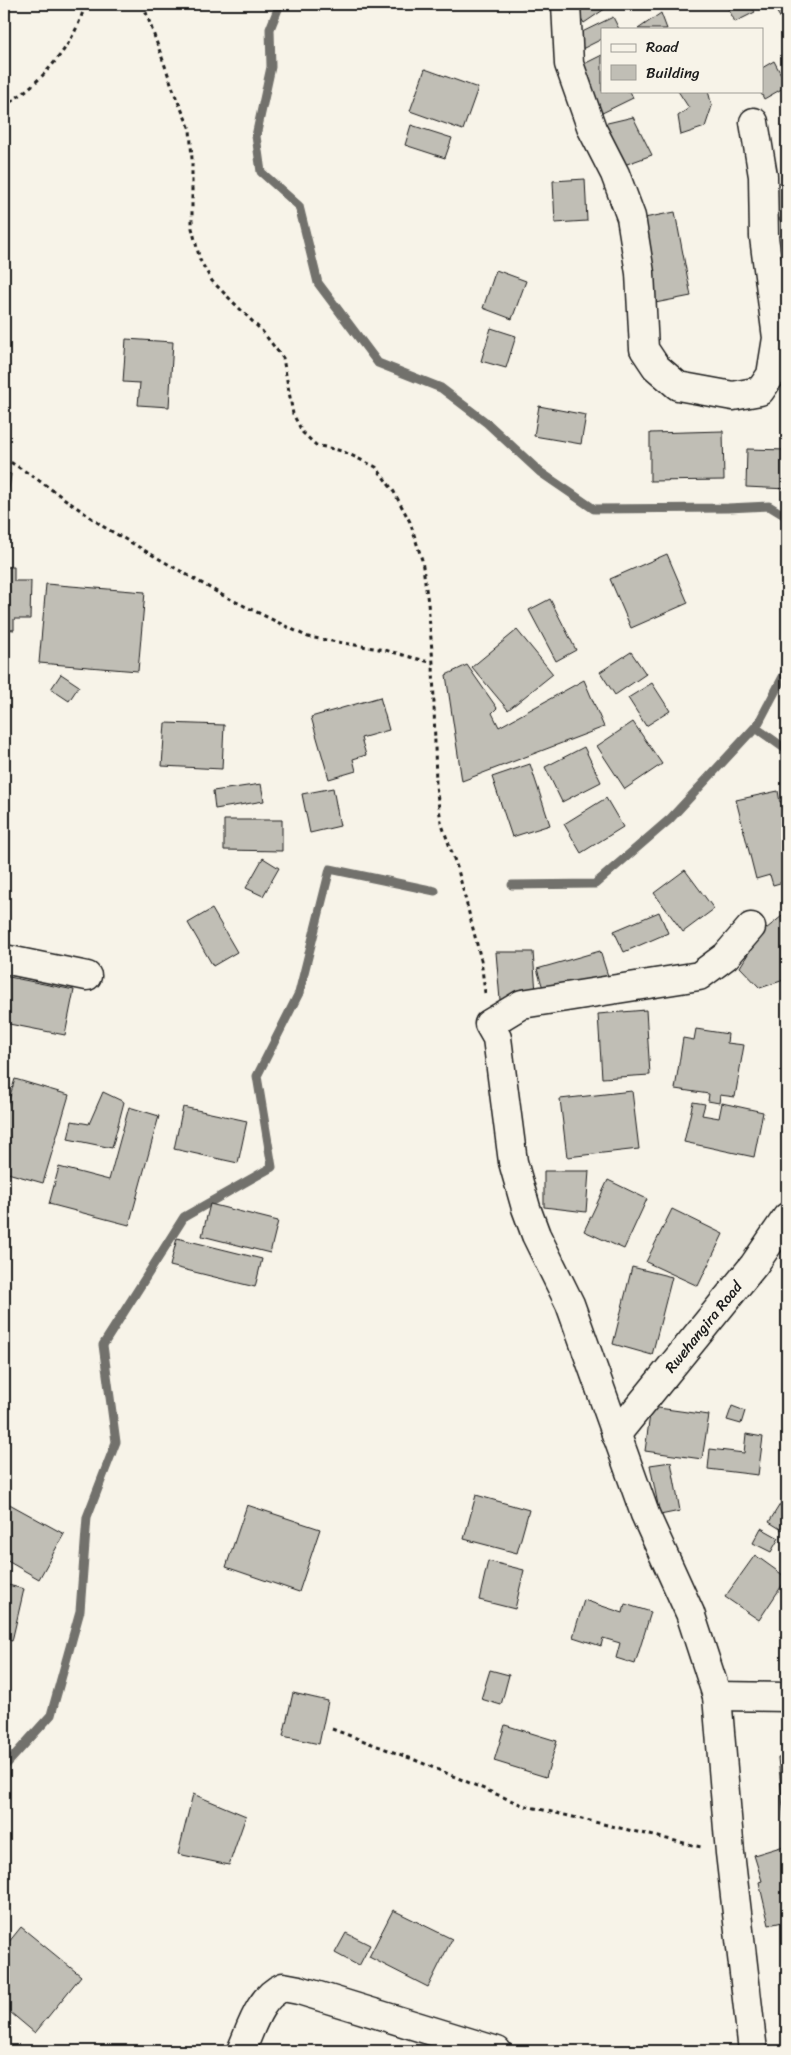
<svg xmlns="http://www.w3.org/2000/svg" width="791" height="2055" viewBox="0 0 791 2055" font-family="Sriracha,sans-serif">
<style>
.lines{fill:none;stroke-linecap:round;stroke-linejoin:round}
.stream{stroke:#72716c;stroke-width:9}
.building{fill:#c0beb5;stroke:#1c1c1c}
.minor-casing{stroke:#1c1c1c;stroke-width:31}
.path{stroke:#1c1c1c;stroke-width:3;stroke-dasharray:4 4;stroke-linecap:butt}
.minor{stroke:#f7f3e8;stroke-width:28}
.labels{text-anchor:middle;stroke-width:4;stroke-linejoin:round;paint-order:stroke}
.street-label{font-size:15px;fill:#1c1c1c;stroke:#f7f3e8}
</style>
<rect width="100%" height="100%" fill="#f7f3e8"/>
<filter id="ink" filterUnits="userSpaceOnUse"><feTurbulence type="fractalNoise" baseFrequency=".02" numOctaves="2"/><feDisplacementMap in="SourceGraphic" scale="10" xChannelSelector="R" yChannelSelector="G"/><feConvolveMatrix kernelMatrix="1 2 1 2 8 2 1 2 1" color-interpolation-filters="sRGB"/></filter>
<g filter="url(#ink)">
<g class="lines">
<g class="stream">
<path d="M280,4L270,29L271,67L256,136L261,172L299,206L318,283L378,363L441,388L487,423L540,472L594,509L728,508L769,506L787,517"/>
<path d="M752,733L756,728L787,750"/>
<path d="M512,885L595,884L670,819L758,724L787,669"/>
<path d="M4,1767L51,1715L80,1611L87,1517L116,1442L103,1345L184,1217L272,1167L257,1076L299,993L330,869L435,891"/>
</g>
</g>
<g class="building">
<path d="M506,4H536L535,9Z"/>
<path d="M582,4H612L584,23L575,9Z"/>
<path d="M726,4H750L755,12L735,22Z"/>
<path d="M772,4H787V15L781,19Z"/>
<path d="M661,13L667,29H638Z"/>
<path d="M613,17L619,29H602V39L580,50L574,36Z"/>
<path d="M602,55V91H630L633,98L594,117L572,70Z"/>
<path d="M774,61L787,86L764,99L760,91H762V68Z"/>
<path d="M425,69L478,88L463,130L410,111Z"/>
<path d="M678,91H708L712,106L705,127L681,135L678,116L689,108Z"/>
<path d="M633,117L652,155L613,169L599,125Z"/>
<path d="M411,125L452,138L445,158L405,145Z"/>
<path d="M585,179L587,221L555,223L553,181Z"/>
<path d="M787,179V219L781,222L765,190Z"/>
<path d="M675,212L691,296L650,304L634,220Z"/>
<path d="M496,270L526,281L512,319L483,308Z"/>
<path d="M787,270V299L772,283Z"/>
<path d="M491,328L516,336L506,368L481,361Z"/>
<path d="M126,339L173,342L169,407L138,405L140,383L123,382Z"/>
<path d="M539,406L586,415L581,444L534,436Z"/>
<path d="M723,431L724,480L650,481V433Z"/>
<path d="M747,449L787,450V489L746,487Z"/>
<path d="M4,473L11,474L4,528Z"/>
<path d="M667,554L688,603L631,628L610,579Z"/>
<path d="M4,567H14V581H31L30,619H14V630L4,629Z"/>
<path d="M46,584L145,592L138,671L39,663Z"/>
<path d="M550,599L576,650L556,661L529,610Z"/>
<path d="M517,630L553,674L508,710L472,667Z"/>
<path d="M631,652L646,674L615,695L600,672Z"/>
<path d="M467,665L497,708L492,713L499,727L584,680L604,727L462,781L446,675Z"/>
<path d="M61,674L79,686L69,701L51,689Z"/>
<path d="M652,683L670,711L646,726L628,698Z"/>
<path d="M380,697L389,730L361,738L366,755L353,759L356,771L329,779L311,717Z"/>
<path d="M633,722L662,764L625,789L597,746Z"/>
<path d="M165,723L224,725L222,769L162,766Z"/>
<path d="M584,747L601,782L562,802L545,767Z"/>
<path d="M530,764L550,825L512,837L492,777Z"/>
<path d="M261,784L264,801L215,809L213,791Z"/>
<path d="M333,788L340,826L310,833L302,794Z"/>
<path d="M778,791L780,802L787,800V881L773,885L770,875L756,879L736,800Z"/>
<path d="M606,798L623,827L581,853L564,824Z"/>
<path d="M224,820H282V851L224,850Z"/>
<path d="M263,858L279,868L263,896L246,888Z"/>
<path d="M685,870L714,909L683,932L654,893Z"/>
<path d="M212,909L237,952L213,966L188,923Z"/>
<path d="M659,912L668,933L624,952L614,931Z"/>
<path d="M787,912V979L760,988L740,967L761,933Z"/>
<path d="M600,951L609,979L546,998L537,969Z"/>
<path d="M496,952H533L536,993L500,1000Z"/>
<path d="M4,976L74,990L65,1035L4,1023Z"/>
<path d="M646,1010L650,1075L602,1078L598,1014Z"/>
<path d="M696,1029L728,1034L727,1043L744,1045L735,1097L720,1095L719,1103L708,1101L709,1094L675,1089L683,1038L694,1040Z"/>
<path d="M15,1079L69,1095L43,1183L4,1172V1116Z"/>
<path d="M632,1091L639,1149L567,1157L560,1099Z"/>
<path d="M103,1092L124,1102L112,1148L68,1139L72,1121L89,1124Z"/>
<path d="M693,1102L705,1104L702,1115L719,1118L722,1103L763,1112L754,1157L684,1142Z"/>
<path d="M129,1107L159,1116L129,1225L49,1204L59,1167L109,1180Z"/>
<path d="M183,1107L247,1121L238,1163L174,1149Z"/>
<path d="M544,1171H589L586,1212L544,1207Z"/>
<path d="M608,1180L647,1199L624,1249L584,1231Z"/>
<path d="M210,1204L278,1221L270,1253L202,1236Z"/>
<path d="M672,1209L723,1234L698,1286L646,1262Z"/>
<path d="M177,1238L262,1259L255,1287L170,1266Z"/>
<path d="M632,1267L672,1277L652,1355L613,1344Z"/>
<path d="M732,1406L745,1411L741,1424L727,1420Z"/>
<path d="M651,1407L709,1415L702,1459L645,1451Z"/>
<path d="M746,1434L763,1437L758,1475L708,1469L710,1449L744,1453Z"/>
<path d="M671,1462L680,1511L660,1515L650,1465Z"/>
<path d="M787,1493V1521L782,1530L769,1522Z"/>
<path d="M476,1495L529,1510L517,1553L464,1539Z"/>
<path d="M4,1501L64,1534L39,1579L4,1559Z"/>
<path d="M247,1505L320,1529L299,1592L226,1567Z"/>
<path d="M761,1528L779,1538L771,1552L753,1543Z"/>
<path d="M755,1555L787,1578L759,1620L725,1597Z"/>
<path d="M488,1561L524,1570L515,1609L479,1600Z"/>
<path d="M4,1584L24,1589L12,1641L4,1639Z"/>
<path d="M584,1600L623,1613L625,1604L651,1612L635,1664L616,1658L620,1643L603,1638L601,1646L573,1637Z"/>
<path d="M490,1670L509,1675L501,1705L481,1699Z"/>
<path d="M293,1693L328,1701L319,1744L283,1736Z"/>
<path d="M505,1725L557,1741L546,1777L494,1761Z"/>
<path d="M787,1757V1826L785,1827L778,1758Z"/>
<path d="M193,1794L246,1816L229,1865L178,1854Z"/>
<path d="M787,1845V1921L769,1925L759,1882L762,1881L754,1855Z"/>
<path d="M393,1910L452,1939L428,1987L369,1957Z"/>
<path d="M21,1927L81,1976L35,2033L4,2007V1948Z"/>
<path d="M346,1933L370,1945L359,1966L335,1953Z"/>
</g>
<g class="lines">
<g class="minor-casing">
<g id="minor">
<path d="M566,4L569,64L592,129L615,174L631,217L640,273L644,349L656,367L678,386L733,396L760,391L771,375L777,338L764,237L763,176L754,122"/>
<path d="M751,927L726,956L699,976L522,1004L489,1024L497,1038L513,1162L526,1208L536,1235L570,1304L645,1514L690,1613L717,1696L730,1853L753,2051"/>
<path d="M4,959L87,976"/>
<path id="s1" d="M616,1435L754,1265L787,1217"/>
<path d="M717,1696L787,1697"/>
<path d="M241,2051C251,2029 259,1997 283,1987L299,1990L497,2051"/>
</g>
</g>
<g class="path">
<path d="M143,4L176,97L190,129L192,159V228L200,260L212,281L262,331L283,358L293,414L303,433L316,445L342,451L376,467L394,492L410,522L422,560L428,603L433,663L436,786L441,822L458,870L481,960L485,993"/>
<path d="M4,106C40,84 75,46 85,4"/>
<path d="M4,458L34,477L104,527L222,595L308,637L385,650L433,663"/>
<path d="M332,1729L415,1760L522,1805L701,1847"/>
</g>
<use href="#minor" class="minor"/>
</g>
</g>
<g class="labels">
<g class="street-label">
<text dy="5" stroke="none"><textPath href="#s1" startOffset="139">Rwehangira Road</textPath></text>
</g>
</g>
<rect width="791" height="2055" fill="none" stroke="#f7f3e8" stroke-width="20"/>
<rect x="10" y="10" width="771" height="2035" fill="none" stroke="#1c1c1c" stroke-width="2" filter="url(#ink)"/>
<rect x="601" y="28" width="162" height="65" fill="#f7f3e8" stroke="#9f9d96"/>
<rect x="611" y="44" width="25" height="8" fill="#f7f3e8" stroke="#9f9d96"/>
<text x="646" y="52" font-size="15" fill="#1c1c1c">Road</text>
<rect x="611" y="65" width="25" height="15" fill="#c0beb5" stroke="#9f9d96"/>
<text x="646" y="78" font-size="15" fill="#1c1c1c">Building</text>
</svg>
